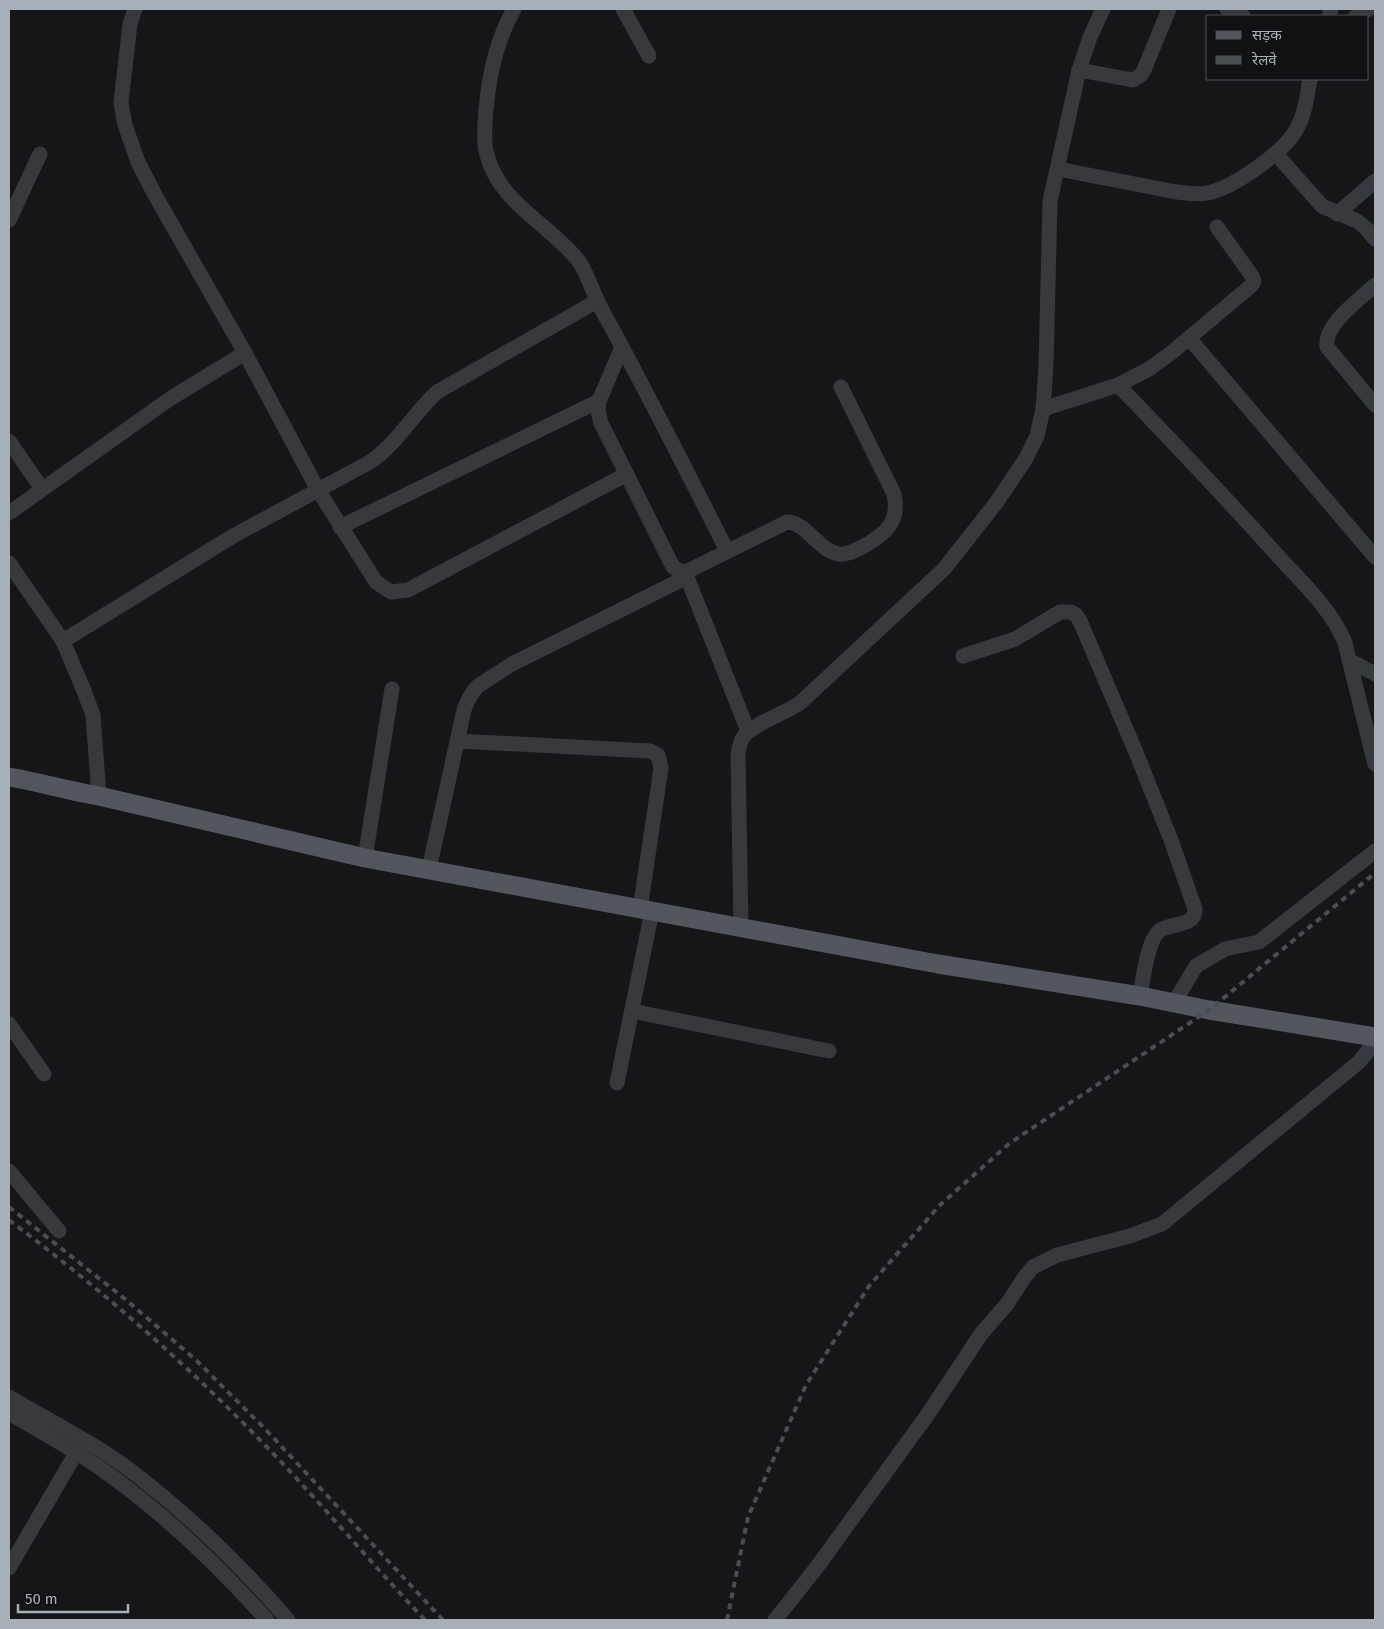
<svg xmlns="http://www.w3.org/2000/svg" width="1384" height="1629" viewBox="0 0 1384 1629" font-family="'Fira Sans','Noto Sans Devanagari',sans-serif">
<style>
.lines{fill:none;stroke-linecap:round;stroke-linejoin:round}
.minor{stroke:#37393e;stroke-width:15}
.major{stroke:#53575d;stroke-width:19}
.rail{stroke:#4a4e53;stroke-width:4;stroke-dasharray:6 5;stroke-linecap:butt}
</style>
<rect width="100%" height="100%" fill="#161618"/>
<g class="lines">
<g class="minor">
<path d="M135,9L130,24L121,102L125,125L138,162L155,195L245,353L318,490L376,582L391,592L408,590L627,474"/>
<path d="M514,9C496,41 489,74 486,110C485,124 483,138 486,151C497,202 547,222 577,259C585,268 589,282 594,293C599,306 606,318 613,330C652,403 690,477 727,551"/>
<path d="M623,9L649,56"/>
<path d="M1227,9L1243,16"/>
<path d="M1329,16L1331,9"/>
<path d="M1356,16L1369,9"/>
<path d="M1079,70L1133,80L1141,75L1144,70L1169,9"/>
<path d="M1276,154L1322,206L1357,221L1367,229L1375,239"/>
<path d="M1058,169L1176,192C1187,193 1197,195 1207,193C1233,188 1283,153 1296,130C1305,115 1307,96 1310,79"/>
<path d="M1337,214L1375,181"/>
<path d="M9,220L40,154"/>
<path d="M1375,285C1360,299 1323,325 1327,347L1375,405"/>
<path d="M1189,338L1375,557"/>
<path d="M622,347L599,401L598,411L601,423L673,567L682,572L688,571L787,522C808,523 818,551 839,554C848,555 856,550 864,546C886,534 900,521 894,494L841,387"/>
<path d="M1118,385C1172,441 1226,498 1278,556C1301,581 1333,611 1345,643L1375,764"/>
<path d="M1043,409L1118,385L1149,369L1171,353L1252,285L1254,281L1252,276L1217,227"/>
<path d="M9,441L42,489"/>
<path d="M9,513L171,398L245,353"/>
<path d="M340,527L599,401"/>
<path d="M9,563L63,641L84,691L93,715L99,796"/>
<path d="M685,572L748,731"/>
<path d="M63,641L233,536L370,462C397,444 413,414 437,392L597,301"/>
<path d="M963,656L1015,639L1060,612H1071L1076,615L1080,621L1135,750L1171,840L1195,909C1196,928 1168,922 1158,932C1147,943 1143,980 1140,996"/>
<path d="M1349,660L1375,674"/>
<path d="M458,741L650,751L658,755L661,768L640,909"/>
<path d="M365,858L392,689"/>
<path d="M429,869L464,710C467,701 471,693 478,686L512,664L687,577"/>
<path d="M741,928L738,754C739,749 740,743 742,739C749,725 786,713 800,703L944,569L996,503L1025,460L1037,436L1043,409L1046,366L1050,201L1079,70L1090,37L1103,9"/>
<path d="M1174,1003L1196,966L1225,949L1259,942L1375,851"/>
<path d="M632,1011L829,1051"/>
<path d="M9,1024L44,1074"/>
<path d="M617,1083L652,911"/>
<path d="M9,1171L59,1231"/>
<path d="M9,1397C52,1422 100,1446 139,1477C193,1519 244,1569 288,1620"/>
<path d="M9,1413C38,1430 69,1447 97,1466C161,1510 216,1563 267,1620"/>
<path d="M9,1568L76,1453"/>
<path d="M775,1620L817,1567L928,1414L981,1334L1007,1304L1024,1278L1033,1267L1057,1255L1130,1236L1162,1224L1359,1062L1375,1042"/>
</g>
<path class="major" d="M9,777C39,782 69,791 99,796L365,858L938,964L1140,996L1209,1010L1375,1037"/>
<g class="rail">
<path d="M9,1207L125,1299L196,1360L268,1432L443,1620"/>
<path d="M9,1220C98,1287 181,1359 259,1439C316,1497 369,1561 425,1620"/>
<path d="M727,1620L748,1517L806,1385L869,1286L940,1205L1010,1143L1209,1010L1375,873"/>
</g>
</g>
<rect width="1384" height="1629" fill="none" stroke="#a7b0b9" stroke-width="20"/>
<rect x="1206" y="15" width="162" height="65" fill="#111113" stroke="#4d5155"/>
<rect x="1216" y="31" width="25" height="8" fill="#53575d" stroke="#4d5155"/>
<text x="1252" y="40" font-size="15" fill="#a7b0b9">सड़क</text>
<rect x="1216" y="56" width="25" height="8" fill="#4a4e53" stroke="#4d5155"/>
<text x="1252" y="65" font-size="15" fill="#a7b0b9">रेलवे</text>
<path d="M18 1604v8h110v-8" fill="none" stroke="#a7b0b9" stroke-width="2.5"/>
<text x="25" y="1604" font-size="15" fill="#a7b0b9" stroke="#111113" stroke-width="4" paint-order="stroke">50 m</text>
</svg>
